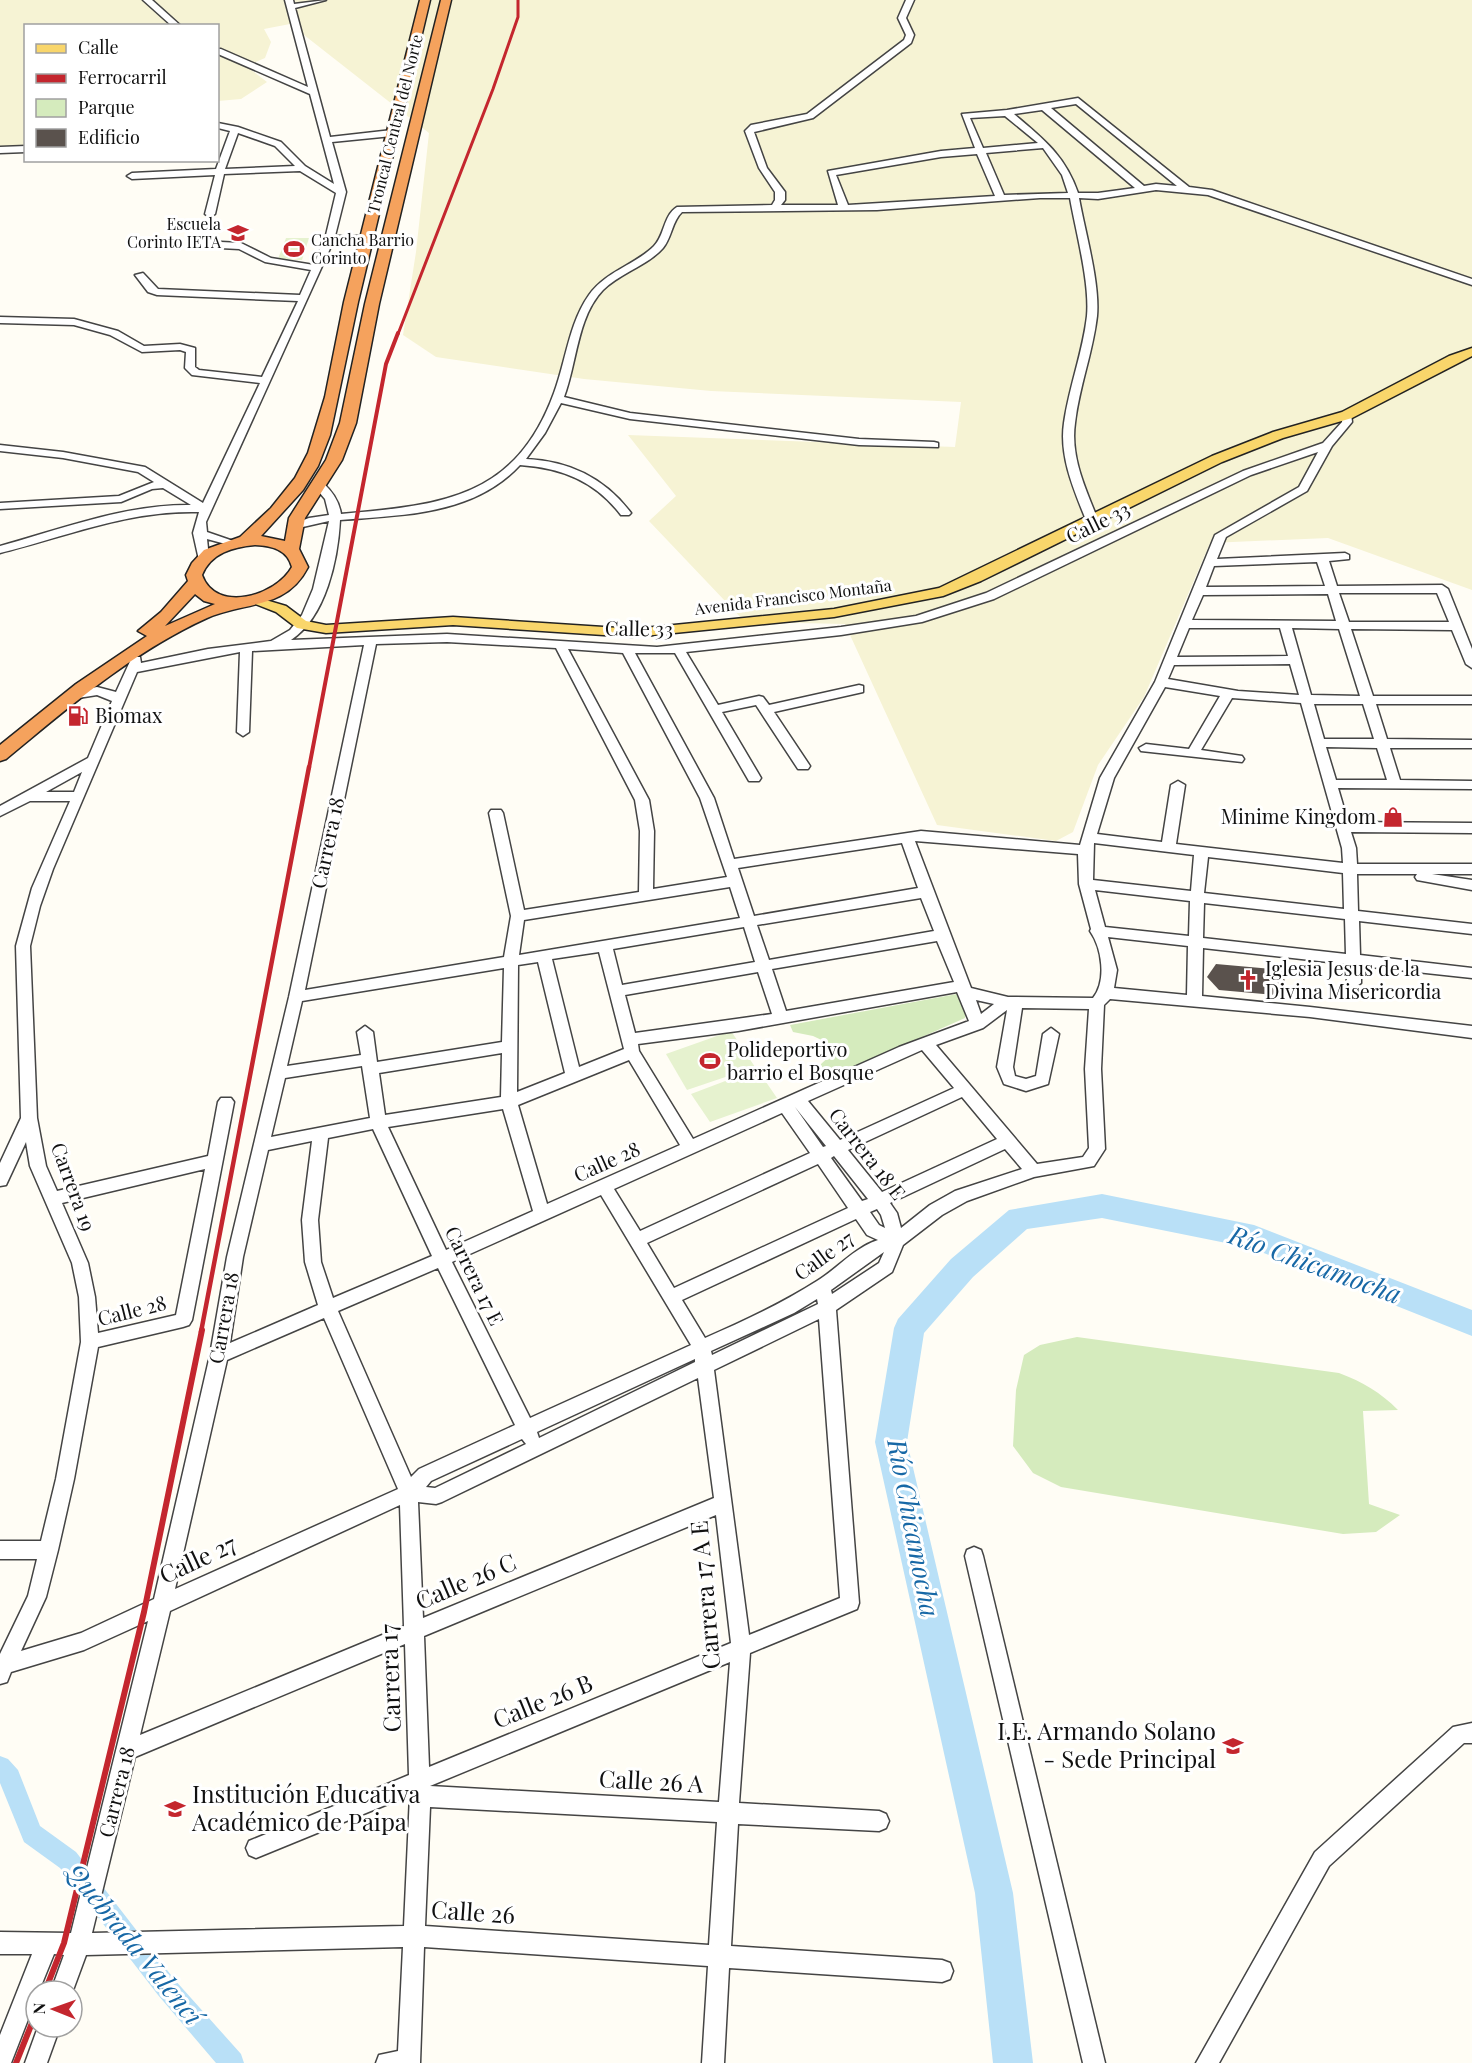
<svg xmlns="http://www.w3.org/2000/svg" width="1472" height="2063" viewBox="0 0 1472 2063" font-family="'Playfair Display',serif">
<style>
.farmland{fill:#f6f3d4}
.green{fill:#d5ebbd}
.pitch{fill:#e6f2cf}
.lines{fill:none;stroke-linecap:round;stroke-linejoin:round}
.canal{fill:#b9e0f7;fill-rule:evenodd}
.river{fill:#b9e0f7;fill-rule:evenodd}
.building{fill:#5a524d}
.minor-casing{stroke:#444;stroke-width:3}
.major-casing{stroke:#222;stroke-width:3}
.highway-casing{stroke:#222;stroke-width:3}
.minor{fill:#fff;fill-rule:evenodd}
.major{fill:#f9d66b;fill-rule:evenodd}
.highway{fill:#f5a25d;fill-rule:evenodd}
.rail-far3{stroke:#c4262e;stroke-width:3}
.rail-far2{stroke:#c4262e;stroke-width:4}
.rail-far1{stroke:#c4262e;stroke-width:4.5}
.rail{stroke:#c4262e;stroke-width:6}
.labels{text-anchor:middle;stroke-width:6;stroke-linejoin:round;paint-order:stroke}
.far-street-label{font-size:16px;fill:#111;stroke:#fff}
.far-poi-label{font-size:16px;fill:#111;stroke:#fff;text-anchor:end}
.street-label{font-size:20px;fill:#111;stroke:#fff}
.poi-label{font-size:20px;fill:#111;stroke:#fff;text-anchor:start}
.near-street-label{font-size:24px;fill:#111;stroke:#fff}
.near-poi-label{font-size:24px;fill:#111;stroke:#fff;text-anchor:end}
.near-water-label{font-size:26px;font-style:italic;fill:#1768a6;stroke:#fff}
</style>
<rect width="100%" height="100%" fill="#fffdf5"/>
<path class="farmland" d="M0,0H1472V590L1328,538L1210,543L1144,697L1098,765L1073,832L1056,841L937,825L845,624L745,622L649,521L676,496L628,435L955,447L961,402L711,391L584,379L436,357L403,335L416,252L429,133L290,24L264,29L271,42L265,58L246,66L267,82L241,99L218,101V26H26L25,146L0,147Z"/>
<g class="green">
<path d="M957,994L966,1008L965,1018L818,1083L810,1074L832,1054L828,1043L813,1036L793,1032L790,1025Z"/>
<path d="M1077,1337L1339,1373C1363,1382 1380,1392 1398,1410L1363,1411L1369,1504L1400,1515L1376,1532L1343,1534L1061,1487L1033,1473L1013,1446L1016,1390L1024,1355L1040,1345Z"/>
</g>
<g class="pitch">
<path d="M286,238H309L302,260L278,259Z"/>
<path d="M731,1031L755,1067L687,1090L666,1054Z"/>
<path d="M757,1069L777,1098L710,1122L691,1094Z"/>
</g>
<g class="lines">
<path class="canal" d="M0,1756L8,1759L18,1770L40,1826L76,1852L174,1979L241,2054L244,2063H216L158,1995L60,1868L24,1842L0,1783Z"/>
<path class="river" d="M1102,1194L1254,1225L1472,1310V1336L1251,1248L1102,1218L1027,1229L973,1277L924,1333L907,1442L1013,1893L1033,2063H993L975,1893L875,1442L894,1328L898,1319L951,1259L1009,1210Z"/>
</g>
<path class="building" d="M1216,964L1283,970L1287,996L1219,990L1207,977Z"/>
<g class="lines">
<g class="minor-casing">
<g id="minor">
<path d="M143,0H152L181,26H172Z"/>
<path d="M285,0H293L294,4L326,0L295,8L330,137L392,130L396,133L392,136L332,142L346,192L335,236H367L372,239L367,242H333L206,522L207,532L239,543L233,546L207,539L209,558L203,562L199,560L193,533L199,512C128,510 68,536 0,553V546C62,529 126,504 191,505L163,488L152,489L121,502L0,509V503L119,496L154,482L138,472L63,458L0,451V445L63,452L145,467L203,503L260,383L192,375L185,368L186,352L180,350L142,352L110,335L74,325L0,323V317L74,319L118,331L144,346L180,344L195,348V367L199,370L262,377L298,301L157,295L148,292L135,275L143,273L158,289L300,295L311,270L265,262L239,249L201,247L196,244L201,241L241,243L271,258L314,265L326,235L336,193L300,171L224,174L215,214L210,217L205,214L215,175L132,179L127,176L132,173L216,169L230,131L218,128V123L238,127L281,142L305,166L334,184L310,94L218,54V49H221L308,87ZM238,133L275,146L295,166L225,169Z"/>
<path d="M906,0H914L906,18L914,35L911,43L813,118L754,132L767,168L785,192V200L781,205H838L828,171L941,151L975,148L962,114L1007,110L1078,98L1189,187L1212,190L1472,279V285L1208,195L1156,190L1098,199L1079,198C1085,232 1100,283 1097,316C1093,352 1079,387 1075,423C1070,457 1086,490 1098,520L1092,523L1086,520C1074,490 1059,456 1064,423C1069,387 1083,352 1087,316C1090,283 1076,232 1070,198H1040L877,210L682,212C672,221 672,237 663,248C647,266 620,273 603,290C577,317 577,363 564,397L630,413L859,439L934,442L938,443V447L859,445L630,419L561,403L545,433L526,459C569,461 605,478 631,513L629,515H621C595,481 562,468 520,465C474,515 403,515 340,520C338,559 326,617 291,640L447,634L657,647L841,627L916,616L986,593L1243,471L1323,443L1342,422L1343,413H1351L1352,422L1332,446L1307,491L1226,537L1217,559L1345,553L1349,555V559L1329,561L1337,586L1442,585L1448,589L1472,649V668L1466,664L1452,630L1351,629L1373,696H1472V704H1376L1387,739L1472,740V748H1390L1400,780L1472,781V789L1338,788L1348,822L1472,823V833L1351,832L1356,848L1357,864H1472V874H1432L1472,880V890L1417,880L1415,877L1417,874H1357L1358,911L1472,924V934L1359,921L1360,955L1472,968V978L1361,966V983L1354,988L1347,983L1346,964L1203,948L1202,996L1310,1007L1472,1026V1038L1310,1017L1110,999L1104,1005L1101,1069L1105,1149L1094,1166L1034,1177L967,1201L942,1215L903,1245L892,1272L836,1310L859,1603L857,1609L750,1653L739,1803L879,1811L886,1814L889,1821L886,1828L879,1831L738,1824L731,1946L942,1960L950,1963L953,1971L950,1979L942,1982L729,1968L724,2063H702L708,1966L424,1947L420,2063H376L379,2055L398,2051L403,1947L86,1955L72,1993V1991H51L64,1955L54,1954L39,1991H36V1999L11,2063H0V2035L32,1954H0V1932L71,1933L148,1621L84,1650L11,1672L7,1682L0,1684V1654L28,1596L37,1559H0V1541H41L56,1479L81,1342L79,1297L72,1263L30,1166L26,1142L6,1185L0,1186V1163L21,1118L16,946L32,888L70,801H30L0,816V806L88,758L112,701L97,695L72,699L66,695L68,692L97,687L116,692L132,657H140L141,663L208,649L271,641L290,630L302,615L313,589L329,521L294,529L288,526L309,518L329,515L325,499L313,485L315,483H323C332,491 339,501 341,514C439,505 515,500 554,393C566,361 569,323 589,295C606,271 635,265 654,246C665,235 663,216 677,207L772,205L775,200V192L759,168L745,131L751,125L807,114L904,40L906,35L898,18ZM1076,104L1177,186L1156,184L1144,186L1051,108ZM1042,110L1135,188L1098,193H1078C1065,155 1043,139 1014,114ZM1005,116L1038,143L983,148L970,118ZM1043,148L1062,175L1068,193L1004,195L986,153ZM977,154L995,196L848,205L836,175L941,157ZM1318,452L1299,487L1215,535L1155,682L1100,778L1080,845L921,831L734,859L714,798L635,653H675L749,781H759L761,778L722,712L756,705L798,769H808L810,766L774,712L863,692V686L859,685L769,705L763,697L759,696L718,705L686,652L841,635L922,622L994,599L1251,475ZM1317,562L1325,586L1206,587L1214,566ZM1339,593H1437L1449,622H1349ZM1328,594L1336,621L1192,620L1203,595ZM1189,628H1280L1288,656L1177,657ZM1292,628L1339,629L1360,696L1311,695ZM447,642L556,648L635,800L640,831L639,892L524,910L503,813L501,810H491L489,813L511,916L504,957L305,990L376,644ZM364,645L289,997L227,1257L210,1355L154,1599L81,1633L21,1651L46,1597L58,1550L74,1479L98,1347L183,1327L189,1325L192,1320L234,1102L231,1098H221L218,1102L208,1156L57,1191L46,1166L37,1118L30,946L40,906L53,869L137,672L240,652L237,732L243,736L249,732L252,651ZM568,649L623,653L700,798L727,877L653,889L654,831L649,800ZM1290,664L1299,695L1238,691L1168,679L1174,665ZM1165,687L1220,696L1189,749L1146,744L1139,748L1141,751L1242,762L1244,759L1242,756L1201,750L1232,698L1301,703L1342,848L1343,863L1176,844L1185,785L1178,781L1171,785L1162,842L1097,834L1114,778ZM1314,704H1363L1374,739H1324ZM1326,747L1377,748L1387,780H1336ZM82,772L74,792H46ZM915,841L1078,854L1079,884L1091,929L1090,931C1102,948 1107,981 1093,998L1008,997L971,988ZM902,843L918,888L754,916L738,868ZM1094,843L1194,855L1191,891L1093,880ZM1208,857L1343,873L1344,909L1204,893ZM730,887L740,918L519,955L524,920ZM1095,890L1190,901L1189,936L1105,927ZM921,898L934,931L769,960L757,925ZM1204,903L1345,919L1346,954L1203,938ZM744,927L755,962L622,985L613,949ZM1108,937L1188,946L1187,995L1114,988L1117,970ZM937,941L954,982L786,1011L772,969ZM599,952L624,1049L579,1067L552,959ZM538,962L565,1073L517,1092L518,965ZM504,968L502,1042L377,1062L373,1032L365,1026L357,1032L361,1055L287,1066L302,1001ZM758,972L772,1014L635,1033L625,995ZM957,992L969,1021L899,1047L693,1139L639,1051L638,1044L738,1031ZM976,1000L994,1004L981,1014ZM1022,1008L1089,1009L1085,1069L1089,1148L1083,1157L1037,1164L936,1045L983,1028L1007,1010L997,1067L1004,1084L1026,1091L1048,1084L1059,1034L1051,1028L1043,1034L1036,1076L1026,1079L1015,1076L1013,1067ZM922,1050L954,1088L840,1140L808,1101ZM502,1053L501,1097L385,1115L379,1073ZM629,1060L680,1145L547,1204L518,1105ZM362,1066L370,1118L271,1137L285,1078ZM962,1097L997,1139L882,1192L848,1150ZM795,1107L826,1146L823,1147ZM503,1109L533,1211L446,1250L388,1127ZM782,1113L810,1153L640,1231L614,1189ZM373,1129L432,1256L333,1298L321,1262L318,1220L328,1138ZM312,1141L302,1220L305,1262L318,1305L230,1343L243,1257L268,1150ZM1005,1149L1022,1169L955,1191L930,1205L901,1228L897,1213L890,1203ZM834,1156L868,1199L862,1201L831,1158ZM818,1164L848,1208L674,1288L647,1243ZM205,1169L176,1315L98,1333L95,1297L88,1263L62,1203ZM601,1195L691,1345L530,1418L452,1262ZM877,1209L881,1215L885,1228L879,1225L870,1212ZM856,1219L867,1235L878,1240C855,1247 837,1269 817,1281C781,1304 744,1321 705,1338L682,1300ZM884,1252L879,1263L832,1294L831,1290ZM438,1268L515,1425L419,1469L411,1477L338,1311ZM817,1299L818,1304L712,1355L711,1351L794,1313ZM324,1318L398,1489L175,1589L227,1360ZM819,1319L840,1598L749,1635L714,1370ZM695,1359V1362L539,1438L537,1432ZM698,1378L714,1498L423,1618L418,1502L436,1504L442,1502ZM522,1439L526,1444L435,1488L426,1487L431,1481ZM400,1505L404,1626L140,1735L170,1611ZM716,1515L731,1643L429,1767L424,1636ZM405,1644L409,1775L249,1841L246,1848L249,1855L256,1858L410,1795L404,1926L92,1933L135,1757ZM730,1662L719,1802L430,1786ZM430,1807L717,1822L709,1945L425,1926Z"/>
<path d="M26,146V152L0,153V147Z"/>
<path d="M974,1547L981,1550L983,1556L1105,2063H1083L965,1556L967,1550Z"/>
<path d="M1472,1723V1743H1464L1329,1866L1219,2063H1196L1315,1852L1453,1727Z"/>
<path d="M38,2027H60L47,2063H25Z"/>
</g>
</g>
<g class="major-casing">
<path id="major" d="M1472,348V356L1352,418L1283,438L1222,462L981,581L943,596L834,617L634,637L453,625L326,633L297,628L276,612L245,600L247,597L252,596L286,606L306,621L326,625L453,617L634,629L834,609L939,588L1212,456L1273,432L1342,412L1449,356Z"/>
</g>
<g class="highway-casing">
<path id="highway" d="M420,0H430L358,302L330,435L318,466L303,490L261,536L285,541L289,518L326,460L340,423L365,304L441,0H451L379,304L356,423L342,460L305,518L299,549L308,567C286,610 246,601 207,618C132,652 69,707 6,759L0,761V745L76,684L147,636L138,631L161,612L188,581L186,575L192,563L204,550L240,537L271,508L295,478L308,453L325,397L344,302ZM255,545C272,546 287,549 292,567C276,596 216,614 202,575C211,553 233,547 255,545ZM195,594L204,601L215,604L165,626Z"/>
</g>
<use href="#minor" class="minor"/>
<use href="#major" class="major"/>
<use href="#highway" class="highway"/>
<path class="rail-far3" d="M398,334L493,89L518,17V0"/>
<path class="rail-far2" d="M309,768L386,364L398,333"/>
<path class="rail-far1" d="M201,1332L309,767"/>
<g class="rail">
<path d="M45,1991L64,1943L144,1612L202,1330"/>
<path d="M16,2063L36,2013"/>
</g>
</g>
<defs>
<g id="school-bare" transform="scale(1.62)"><path d="M0-5L7-2L0 1L-7-2ZM-4 1L0 2.5L4 1V4Q0 6-4 4Z" fill="#c4262e" stroke="#fff" stroke-width="2.5" paint-order="stroke"/></g>
<g id="stadium-bare" transform="scale(1.62)"><path d="M0-5a6.5 5 0 1 0 0 10a6.5 5 0 1 0 0-10ZM-3.5-1.8h7v3.6h-7Z" fill="#c4262e" stroke="#fff" stroke-width="2.5" paint-order="stroke"/></g>
<g id="fuel-bare" transform="scale(1.62)"><path d="M-5.5-6h7V0h2V4h1.3V-2.5L3-4.5l.8-.8L6-3V5H2.5V1h-1V6h-7ZM-4.2-4.7v3.2H.2V-4.7Z" fill="#c4262e" stroke="#fff" stroke-width="2.5" paint-order="stroke"/></g>
<g id="shop-bare" transform="scale(1.62)"><path d="M-5-2.5h2.3a2.7 3.5 0 0 1 5.4 0H5L5.5 6h-11ZM-1.5-2.5h3a1.5 2.3 0 0 0-3 0Z" fill="#c4262e" stroke="#fff" stroke-width="2.5" paint-order="stroke"/></g>
<g id="church-bare" transform="scale(1.62)"><path d="M-1.2-6h2.4v3.5h3.3v2.4h-3.3V6h-2.4V-.1h-3.3v-2.4h3.3Z" fill="#c4262e" stroke="#fff" stroke-width="2.5" paint-order="stroke"/></g>
</defs>
<g fill-rule="evenodd">
<use href="#school-bare" x="238" y="233"/>
<use href="#stadium-bare" x="294" y="249"/>
<use href="#fuel-bare" x="78" y="716"/>
<use href="#shop-bare" x="1393" y="817"/>
<use href="#church-bare" x="1248" y="980"/>
<use href="#stadium-bare" x="710" y="1061"/>
<use href="#school-bare" x="1233" y="1746"/>
<use href="#school-bare" x="175" y="1809"/>
</g>
<g class="labels">
<g class="far-street-label">
<text transform="translate(395 124) rotate(-76)" y="6">Troncal Central del Norte</text>
<text transform="translate(793 597) rotate(-7)" y="6">Avenida Francisco Montaña</text>
</g>
<g class="far-poi-label">
<text x="221" y="230">Escuela<tspan x="221" dy="18">Corinto IETA</tspan></text>
<text x="311" y="246" text-anchor="start">Cancha Barrio<tspan x="311" dy="18">Corinto</tspan></text>
</g>
<g class="street-label">
<text transform="translate(1098 523) rotate(-26)" y="7">Calle 33</text>
<text transform="translate(639 629) rotate(1)" y="7">Calle 33</text>
<text transform="translate(328 843) rotate(-78)" y="7">Carrera 18</text>
<text transform="translate(867 1154) rotate(52)" y="7">Carrera 18 E</text>
<text transform="translate(607 1162) rotate(-24)" y="7">Calle 28</text>
<text transform="translate(73 1187) rotate(70)" y="7">Carrera 19</text>
<text transform="translate(824 1256) rotate(-36)" y="7">Calle 27</text>
<text transform="translate(474 1276) rotate(64)" y="7">Carrera 17 E</text>
<text transform="translate(132 1311) rotate(-14)" y="7">Calle 28</text>
<text transform="translate(224 1318) rotate(-80)" y="7">Carrera 18</text>
<text transform="translate(117 1792) rotate(-76)" y="7">Carrera 18</text>
</g>
<g class="poi-label">
<text x="95" y="723">Biomax</text>
<text x="1376" y="824" text-anchor="end">Minime Kingdom</text>
<text x="1265" y="976">Iglesia Jesus de la<tspan x="1265" dy="23">Divina Misericordia</tspan></text>
<text x="727" y="1057">Polideportivo<tspan x="727" dy="23">barrio el Bosque</tspan></text>
</g>
<g class="near-street-label">
<text transform="translate(198 1560) rotate(-25)" y="8">Calle 27</text>
<text transform="translate(466 1582) rotate(-23)" y="8">Calle 26 C</text>
<text transform="translate(706 1595) rotate(-95)" y="8">Carrera 17 A E</text>
<text transform="translate(391 1678) rotate(-92)" y="8">Carrera 17</text>
<text transform="translate(543 1702) rotate(-22)" y="8">Calle 26 B</text>
<text transform="translate(651 1782) rotate(3)" y="8">Calle 26 A</text>
<text transform="translate(473 1913) rotate(4)" y="8">Calle 26</text>
</g>
<g class="near-poi-label">
<text x="1216" y="1740">I.E. Armando Solano<tspan x="1216" dy="28">- Sede Principal</tspan></text>
<text x="192" y="1803" text-anchor="start">Institución Educativa<tspan x="192" dy="28">Académico de Paipa</tspan></text>
</g>
<g class="near-water-label">
<text transform="translate(1315 1265) rotate(20)" y="9">Río Chicamocha</text>
<text transform="translate(913 1528) rotate(79)" y="9">Río Chicamocha</text>
<text transform="translate(134 1944) rotate(51)" y="9">Quebrada Valencí</text>
</g>
</g>
<rect x="24" y="24" width="195" height="138" fill="#ffffff" stroke="#a0a0a0" stroke-width="1.5"/>
<rect x="36" y="44" width="30" height="9" fill="#f9d66b" stroke="#a0a0a0" stroke-width="1.5"/>
<text x="78" y="54" font-size="18" fill="#111111">Calle</text>
<rect x="36" y="74" width="30" height="9" fill="#c4262e" stroke="#a0a0a0" stroke-width="1.5"/>
<text x="78" y="84" font-size="18" fill="#111111">Ferrocarril</text>
<rect x="36" y="99" width="30" height="18" fill="#d5ebbd" stroke="#a0a0a0" stroke-width="1.5"/>
<text x="78" y="114" font-size="18" fill="#111111">Parque</text>
<rect x="36" y="129" width="30" height="18" fill="#5a524d" stroke="#a0a0a0" stroke-width="1.5"/>
<text x="78" y="144" font-size="18" fill="#111111">Edificio</text>
<g transform="translate(54 2009) rotate(271)"><circle r="28" fill="#ffffff" stroke="#a0a0a0" stroke-width="1.5"/>
<path d="M0-4.5L10 22L0 15L-10 22Z" fill="#c4262e"/>
<text y="-9" font-size="16" font-weight="bold" text-anchor="middle" fill="#111111">N</text>
</g>
</svg>
